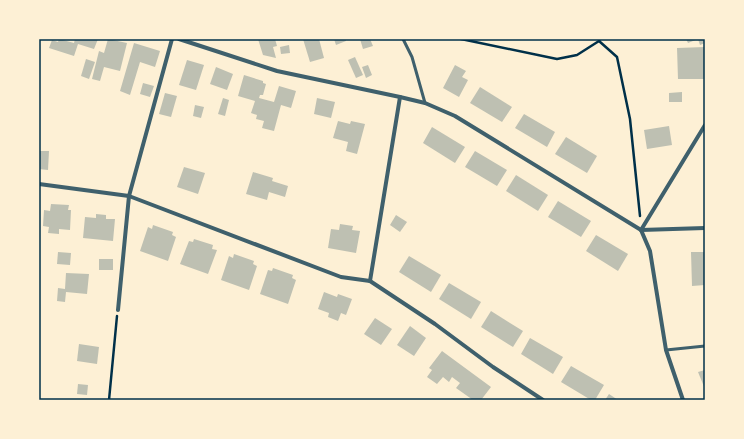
<svg xmlns="http://www.w3.org/2000/svg" width="744" height="439" viewBox="0 0 744 439" font-family="Quicksand,sans-serif">
<style>
.building{fill:#bec0b2}
.lines{fill:none;stroke-linecap:round;stroke-linejoin:round}
.path{stroke:#003049;stroke-width:2.5}
.service{stroke:#3f606c;stroke-width:3}
.minor{stroke:#3f606c;stroke-width:4}
.neatline{fill:none;stroke:#003049;stroke-width:1.5}
</style>
<rect width="100%" height="100%" fill="#fdf0d5"/>
<g class="building">
<path d="M59,39L74,43L75,39H98L94,49L78,44L74,56L49,48L52,40L58,42Z"/>
<path d="M108,39L127,43L120,71L104,67L100,81L92,79L99,51L104,53Z"/>
<path d="M258,39H275L277,46L273,47L276,58L263,55Z"/>
<path d="M303,39H319L324,58L310,62Z"/>
<path d="M334,39H346V41L336,45Z"/>
<path d="M360,39H370L373,46L363,49Z"/>
<path d="M686,39H705V43L700,45L698,39L688,43Z"/>
<path d="M134,43L160,51L155,67L140,62L130,95L120,91Z"/>
<path d="M289,45L290,53L281,54L280,47Z"/>
<path d="M705,47V79H678L677,48Z"/>
<path d="M355,57L363,75L356,78L348,60Z"/>
<path d="M86,59L95,62L89,79L81,76Z"/>
<path d="M187,60L204,65L196,90L179,85Z"/>
<path d="M368,65L372,75L366,78L362,67Z"/>
<path d="M455,65L466,71L462,77L468,80L459,97L443,88Z"/>
<path d="M216,67L233,74L227,90L210,84Z"/>
<path d="M244,75L263,81V83L266,84L263,95H260L259,98L274,102L279,86L296,91L291,108L281,105L274,131L262,128L264,121L256,119L257,115L251,113L255,101L238,96Z"/>
<path d="M143,83L154,86L150,97L140,94Z"/>
<path d="M480,87L512,107L502,122L470,103Z"/>
<path d="M682,92V102H669V93Z"/>
<path d="M165,93L177,96L171,117L159,114Z"/>
<path d="M223,98L229,100L225,116L218,114Z"/>
<path d="M317,98L335,102L331,118L314,114Z"/>
<path d="M195,105L204,107L201,118L193,116Z"/>
<path d="M524,114L555,132L547,147L515,128Z"/>
<path d="M338,121L350,124L351,121L365,124L357,154L346,151L348,142L333,138Z"/>
<path d="M669,126L672,145L647,149L644,130Z"/>
<path d="M432,127L465,147L455,163L423,143Z"/>
<path d="M566,137L597,156L587,173L555,154Z"/>
<path d="M39,151H49L48,170L39,169Z"/>
<path d="M475,151L507,170L497,186L465,167Z"/>
<path d="M184,167L205,173L198,194L177,187Z"/>
<path d="M253,172L273,178L272,181L288,186L285,197L269,192L267,200L246,194Z"/>
<path d="M516,175L548,195L538,211L506,191Z"/>
<path d="M558,201L591,221L581,237L548,217Z"/>
<path d="M51,204L69,205L68,210H71L70,230L59,229V234L48,233L49,227L43,226L44,210L50,211Z"/>
<path d="M96,214L106,215V219H115L113,241L83,238L85,217L96,218Z"/>
<path d="M396,215L407,222L400,232L390,225Z"/>
<path d="M340,224L353,226L352,230L360,231L356,253L328,248L331,229L339,230Z"/>
<path d="M153,225L173,232L172,235L176,237L168,261L140,251L148,227L152,229Z"/>
<path d="M596,235L628,254L618,271L586,251Z"/>
<path d="M194,239L213,245L212,249L217,250L208,274L180,264L189,241L193,242Z"/>
<path d="M58,252L71,253L70,265L57,264Z"/>
<path d="M691,252H705V285L692,286Z"/>
<path d="M234,254L254,261L253,264L257,266L249,290L221,280L229,256L233,258Z"/>
<path d="M409,256L441,275L431,292L399,272Z"/>
<rect x="99" y="259" width="14" height="11"/>
<path d="M273,268L293,275L292,278L296,280L288,304L260,294L268,270L272,271Z"/>
<path d="M66,273L89,274L87,294L66,292L65,302L57,301L58,288L65,289Z"/>
<path d="M449,283L481,302L471,319L439,299Z"/>
<path d="M324,292L337,297L338,294L352,299L346,315L341,313L338,321L328,317L329,313L318,309Z"/>
<path d="M491,311L523,331L513,347L481,327Z"/>
<path d="M375,318L392,329L381,345L364,334Z"/>
<path d="M410,326L426,338L414,356L397,345Z"/>
<path d="M530,338L563,357L553,374L521,354Z"/>
<path d="M79,344L99,347L97,364L77,361Z"/>
<path d="M442,351L491,387L481,400H473L456,388L460,383L452,377L449,382L443,377L437,384L427,377L432,370L429,368Z"/>
<path d="M571,366L604,385L595,400H591L561,382Z"/>
<path d="M705,370V389L698,372Z"/>
<path d="M78,384L88,385L87,395L77,394Z"/>
<path d="M609,394L618,400H605Z"/>
</g>
<g class="lines">
<g class="path">
<path d="M461,39L557,59L577,55L599,41"/>
<path d="M600,39L599,41L617,57L630,119L640,216"/>
<path d="M109,400L117,316"/>
</g>
<g class="service">
<path d="M403,39L412,57L425,103"/>
<path d="M666,350L705,346"/>
</g>
<g class="minor">
<path d="M179,39L277,71L400,97L425,103L455,116L641,230L705,228"/>
<path d="M39,184L129,196L341,277L370,281L435,324L493,367L543,400"/>
<path d="M641,230L650,251L666,350L683,400"/>
<path d="M641,230L705,125"/>
<path d="M370,281L400,97"/>
<path d="M118,310L129,196L172,39"/>
</g>
</g>
<rect width="744" height="439" fill="none" stroke="#fdf0d5" stroke-width="80"/>
<rect x="40" y="40" width="664" height="359" class="neatline"/>
</svg>
